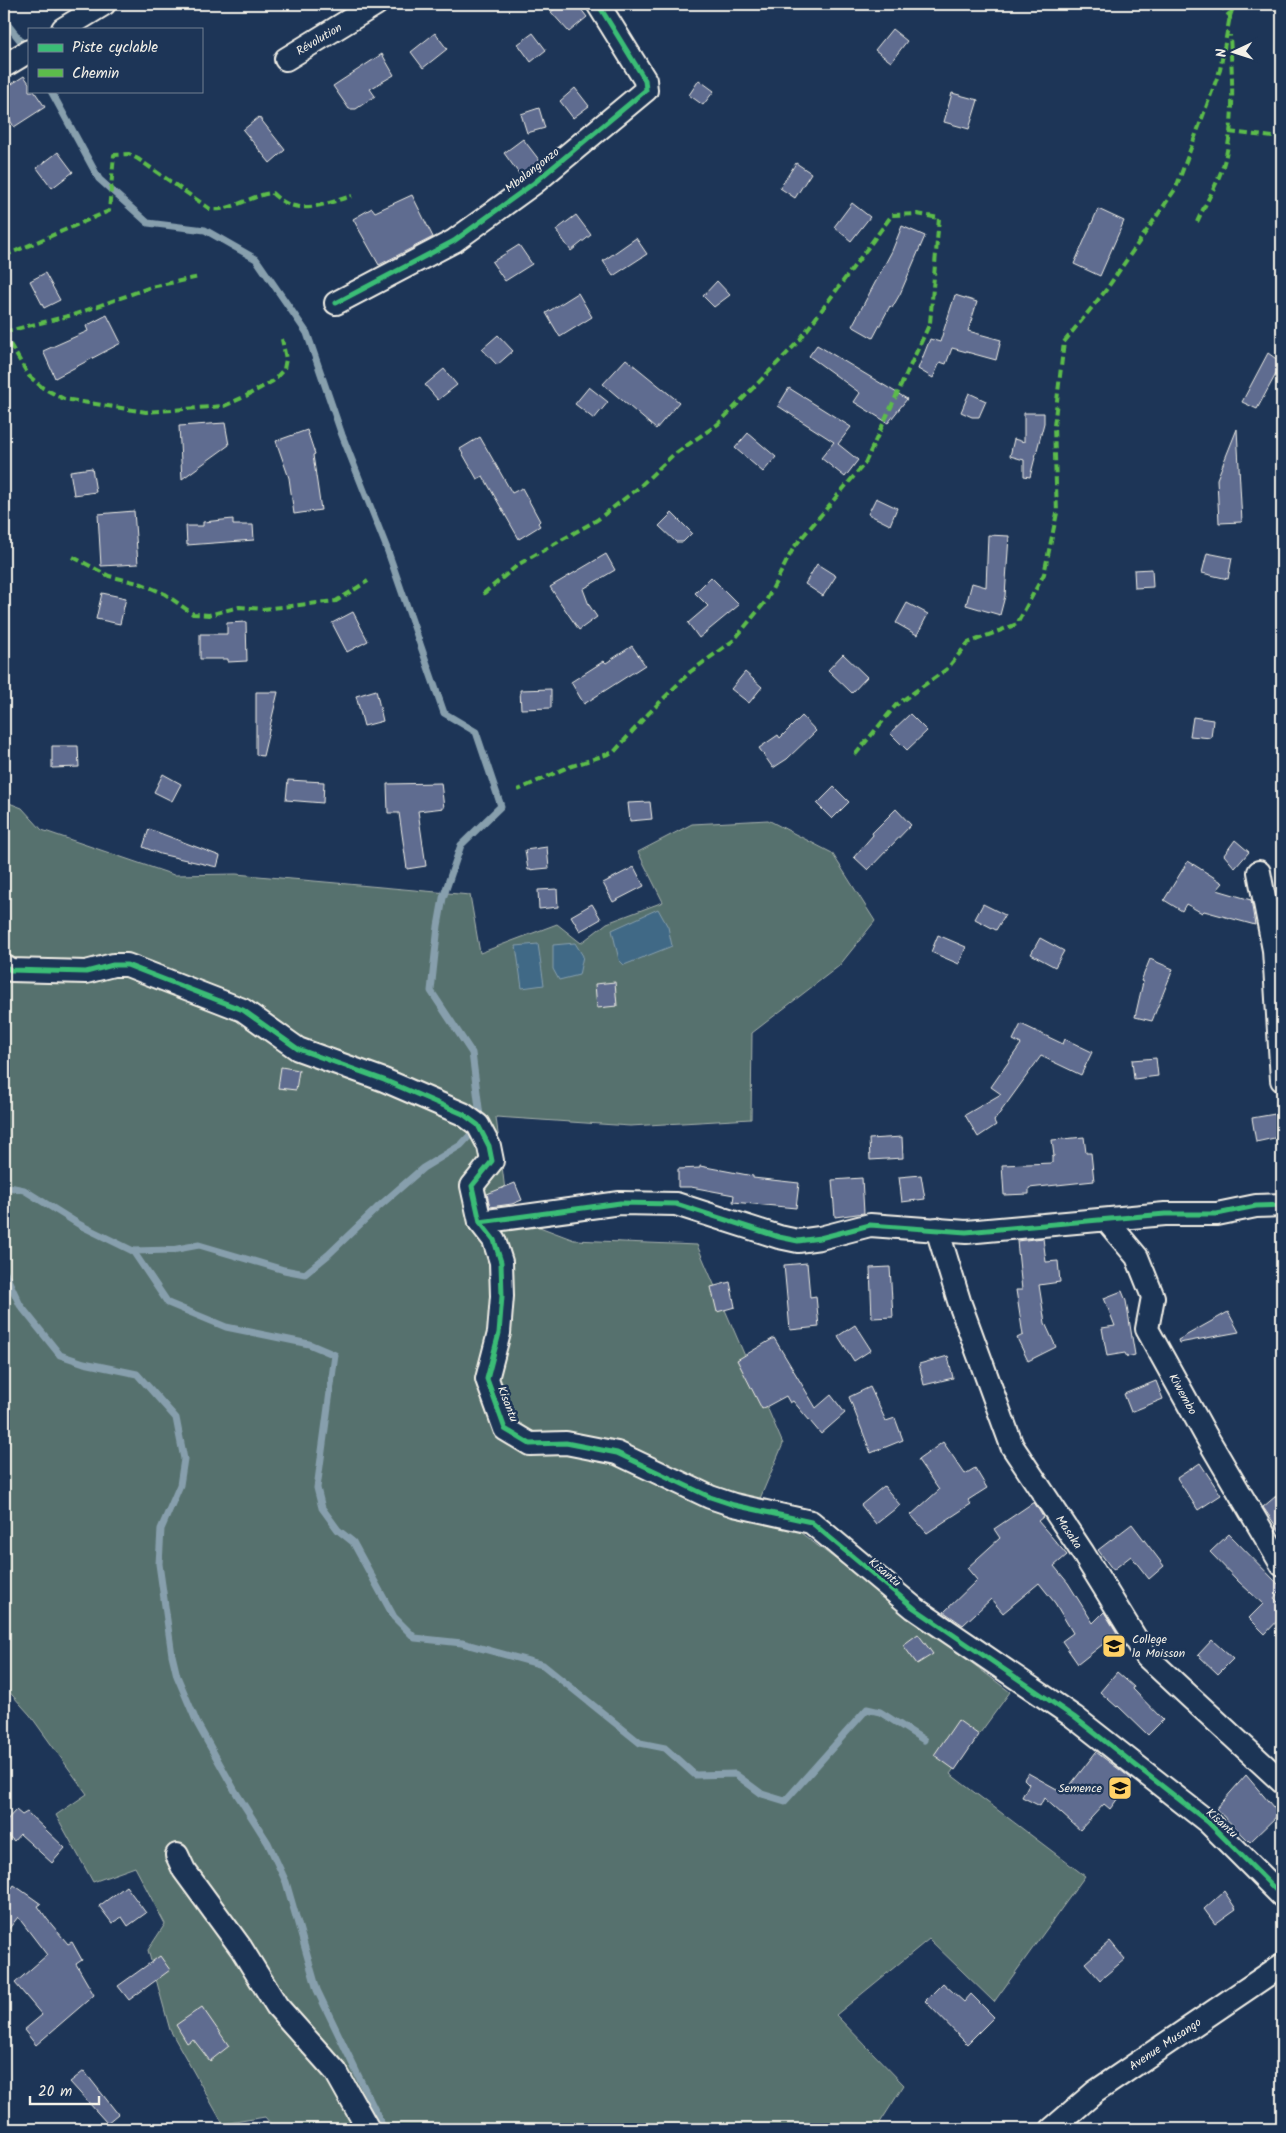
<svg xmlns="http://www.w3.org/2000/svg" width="1286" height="2133" viewBox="0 0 1286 2133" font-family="Kalam,sans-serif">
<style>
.green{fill:#57716e;stroke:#a6b1ab}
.water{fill:#3f6986;stroke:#879fad}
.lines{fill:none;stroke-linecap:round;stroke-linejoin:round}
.stream{stroke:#879fad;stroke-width:7}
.building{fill:#5e6c90;stroke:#f4f1e8}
.minor-casing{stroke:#f4f1e8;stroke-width:26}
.minor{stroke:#1d3557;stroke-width:22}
.quiet{stroke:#5cbc4b;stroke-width:4;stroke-dasharray:8 4;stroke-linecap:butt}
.cycleway-casing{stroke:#1d3557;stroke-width:8}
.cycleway{stroke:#3abd76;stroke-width:5}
.labels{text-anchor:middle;stroke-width:5;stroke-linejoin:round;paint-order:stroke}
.street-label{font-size:12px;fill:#f4f1e8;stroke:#1d3557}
.poi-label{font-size:12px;fill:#f4f1e8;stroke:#1d3557;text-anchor:start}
</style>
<rect width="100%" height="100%" fill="#1d3557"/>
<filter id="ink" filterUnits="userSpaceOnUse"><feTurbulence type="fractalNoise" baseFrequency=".02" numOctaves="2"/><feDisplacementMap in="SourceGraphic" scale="10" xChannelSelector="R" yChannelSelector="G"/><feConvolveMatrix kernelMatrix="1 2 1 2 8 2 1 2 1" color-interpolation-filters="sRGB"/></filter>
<g filter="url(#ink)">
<path class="green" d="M4,801L22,808L42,830L174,875L236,874L470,895L480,953L557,924L581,943L607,923L663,902L638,852L692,824L768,820L832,853L875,921L839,966L752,1033L751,1119L630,1126L496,1117L508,1215L574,1240L697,1245L783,1444L759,1501L1010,1692L950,1774L1085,1876L994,2002L929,1939L836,2015L904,2085L876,2129H275L265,2117L223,2124L170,2030L148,1950L165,1924L135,1867L93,1882L56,1815L87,1794L30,1715L4,1686Z"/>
<g class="water">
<path d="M658,909L668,927L672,946L624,965L619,960L612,930Z"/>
<path d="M575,943L583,956L579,975L559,980L553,969V945Z"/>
<path d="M538,944L544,985L522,988L516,946Z"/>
</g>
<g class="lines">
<g class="stream">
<path d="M4,20L27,49"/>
<path d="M51,91L99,179L148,223L205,230L256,259L307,333L342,435L386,546L444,713L476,732L501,806L461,845L443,898L438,926L431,991L472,1053L480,1116L472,1133L461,1145L423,1168L377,1208L328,1255L305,1274L284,1270L199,1245L172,1250L133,1251"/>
<path d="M4,1186L24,1190L80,1225L133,1251L168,1303L226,1327L309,1344L335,1355L317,1488L322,1508L338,1530L353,1542L394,1617L415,1638L462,1643L543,1665L640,1743L665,1748L695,1775L735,1774L762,1794L785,1801L867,1709L880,1712L924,1740"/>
<path d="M4,1271L20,1305L60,1355L84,1363L137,1374L176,1418L184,1459L180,1485L161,1529L159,1564L172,1655L177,1676L197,1723L235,1791L268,1843L286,1882L317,1990L384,2129"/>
</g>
</g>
<g class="building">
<path d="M561,4H577L587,17L569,32L551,12Z"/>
<path d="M892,29L907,41L891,62L875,50Z"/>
<path d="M435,33L447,49L423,68L411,52Z"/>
<path d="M533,33L546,50L531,62L518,44Z"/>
<path d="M382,54L394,75L370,89L375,96L356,109H349L333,86Z"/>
<path d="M24,76L29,83V91H34L45,107L14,127L4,110V89Z"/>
<path d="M699,80L714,91L703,105L689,95Z"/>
<path d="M575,88L589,106L573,118L560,101Z"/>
<path d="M952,93L978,100L969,129L944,122Z"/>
<path d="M539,108L545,128L527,133L521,114Z"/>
<path d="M259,117L285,150L270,163L243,130Z"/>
<path d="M523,139L540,161L520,175L504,153Z"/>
<path d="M58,152L73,172L52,188L37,168Z"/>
<path d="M796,163L811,173L795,198L780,188Z"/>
<path d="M412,195L433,237L379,265L353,219L372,208L375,212Z"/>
<path d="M852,203L870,217L851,241L834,227Z"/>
<path d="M1098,209L1124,221L1100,276L1074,264Z"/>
<path d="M576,215L591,235L571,251L556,230Z"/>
<path d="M902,226L925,236L900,294L892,308L890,306L873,338L852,326L892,251Z"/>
<path d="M636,238L647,254L613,276L603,261Z"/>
<path d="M519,245L532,264L505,281L492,262Z"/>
<path d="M45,273L60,300L44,308L30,281Z"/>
<path d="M717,281L730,295L714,307L703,296Z"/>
<path d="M578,293L592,317L560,337L546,313Z"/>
<path d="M955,295L977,302L968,331L1001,340L996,360L952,348L946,364L940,362L933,378L918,369L930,339L940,342Z"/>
<path d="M107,315L121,343L55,378L43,351L88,331L86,326Z"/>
<path d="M498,335L513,351L497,365L482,349Z"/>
<path d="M817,345L907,399L888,423L854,402L860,393L809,356Z"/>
<path d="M1268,353L1282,363L1257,409L1242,402Z"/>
<path d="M626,359L679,402L656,429L603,384Z"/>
<path d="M444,369L457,385L438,400L425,385Z"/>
<path d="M589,387L608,402L594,419L575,404Z"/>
<path d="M789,388L851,427L838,444L858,460L845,477L821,458L834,442L778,406Z"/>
<path d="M969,393L986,401L979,417H972L961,412Z"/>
<path d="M1024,413H1044V423L1030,477L1024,476V460L1010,456L1014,439L1024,442Z"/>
<path d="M225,423L229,445L182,479L179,426Z"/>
<path d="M1237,429L1242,522L1219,523L1217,479Z"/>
<path d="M307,430L315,454L313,455L321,510L294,514L289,478L276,441Z"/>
<path d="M748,433L776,457L763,472L735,448Z"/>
<path d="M480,437L512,493L522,488L540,521L538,523L540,526L519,539L483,476L477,479L460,449Z"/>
<path d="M92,468L96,492L74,495L70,471Z"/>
<path d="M876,498L897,508L890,525L868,514Z"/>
<path d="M134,511L138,564L101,566L98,514Z"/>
<path d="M672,513L692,533L683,542H676L659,526Z"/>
<path d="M233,519V525H253L254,540L187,545L186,526H203V522Z"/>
<path d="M988,535L1009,536L1005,596L1000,615L966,605L972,583L986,587Z"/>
<path d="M1207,553L1232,558L1228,579L1202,573Z"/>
<path d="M606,554L615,570L583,589L589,605L597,617L579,630L550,587Z"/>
<path d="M817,564L836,576L823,596L805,584Z"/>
<path d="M1152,569L1153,587L1135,588L1134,570Z"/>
<path d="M711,577L739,605L699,638L688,623L708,606L695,593Z"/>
<path d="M102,593L126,598L120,624L96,619Z"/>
<path d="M907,603L928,614L917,635L896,623Z"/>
<path d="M353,612L368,641L347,652L332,623Z"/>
<path d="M246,622L247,661L228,662V659H200V634H227V623Z"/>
<path d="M632,646L645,665L584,704L571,682L604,661L606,663Z"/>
<path d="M843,654L867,677L852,693L828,670Z"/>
<path d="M745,672L762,687L749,703L731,689Z"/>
<path d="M551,689V708L521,709L520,690Z"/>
<path d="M376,690L383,721L364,726L356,696Z"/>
<path d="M256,692H278L263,756L256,755Z"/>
<path d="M910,714L927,731L907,750L890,733Z"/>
<path d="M802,716L816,731L787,759L773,768L759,748L778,735L780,738Z"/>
<path d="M1193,717L1213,720L1211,738L1190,736Z"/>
<path d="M52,746H78L79,767L52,768Z"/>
<path d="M163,774L181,784L172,801L154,792Z"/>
<path d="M288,780L324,782L323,803L286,800Z"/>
<path d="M441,783L444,808L418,811L426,866L407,869L399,813H388L387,784Z"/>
<path d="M834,787L849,802L832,819L817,804Z"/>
<path d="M650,802L652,819L630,821L628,803Z"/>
<path d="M896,809L911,825L868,870L854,857L873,835L872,833Z"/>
<path d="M149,829L220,856L217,867L160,854L143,847Z"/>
<path d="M1235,840L1249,852L1235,868L1224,855Z"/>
<path d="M547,847L549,868L528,870L525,850Z"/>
<path d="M1188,861L1223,883L1217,890L1251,900L1255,925L1204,911L1202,913L1186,904L1182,911L1164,900Z"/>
<path d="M634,867L644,886L613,902L603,883Z"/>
<path d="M557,889L558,907L539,909L538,890Z"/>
<path d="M592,904L601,919L580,931L571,916Z"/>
<path d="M983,904L1005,915L996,930L975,919Z"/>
<path d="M938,935L966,947L959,964L931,952Z"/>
<path d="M1040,938L1064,951L1055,967L1031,954Z"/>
<path d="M1150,959L1173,969L1152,1021L1135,1017L1143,982L1141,981Z"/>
<path d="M615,982L617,1006L597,1008L595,984Z"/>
<path d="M1021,1024L1063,1044L1065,1039L1092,1052L1081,1075L1041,1056L994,1121L996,1125L978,1137L965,1115L1001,1094L991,1087L1021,1044L1013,1040Z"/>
<path d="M1156,1058L1158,1076L1134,1079L1132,1060Z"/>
<path d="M281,1067L299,1070L296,1090L278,1088Z"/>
<path d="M1275,1114L1279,1137L1256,1142L1252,1118Z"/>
<path d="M902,1137L903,1158L870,1160L869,1139Z"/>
<path d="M1084,1137L1086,1153H1091L1094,1181L1029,1188V1194L1004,1195L1002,1165L1052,1163V1157L1054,1156L1052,1140Z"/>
<path d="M700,1166L753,1176V1178L799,1183L796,1208L733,1202L734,1195L691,1187H678V1169L700,1168Z"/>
<path d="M921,1175L925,1199L902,1202L899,1177Z"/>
<path d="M862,1178L864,1213L835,1217L832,1180Z"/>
<path d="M515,1183L522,1200L512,1204L490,1207L487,1194Z"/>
<path d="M1043,1238L1046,1262L1058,1261L1060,1282L1039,1285L1045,1323L1056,1347L1028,1361L1017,1338L1023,1335L1016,1290H1022L1017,1241Z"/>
<path d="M807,1263L810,1297L816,1296L819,1327L790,1330L784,1265Z"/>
<path d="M890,1267L893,1317L872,1318L870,1268Z"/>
<path d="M730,1282L735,1307L717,1312L711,1287Z"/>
<path d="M1122,1291L1126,1301L1135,1355L1127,1357L1125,1353L1107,1356L1102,1328L1115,1326L1104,1298Z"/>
<path d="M1228,1312L1239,1332L1179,1343L1178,1340Z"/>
<path d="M855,1325L871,1350L854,1361L838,1336Z"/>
<path d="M774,1338L816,1408L831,1395L845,1413L821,1434L793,1401L790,1403L786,1396L762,1409L737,1360Z"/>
<path d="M948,1356L953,1378L924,1385L919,1364Z"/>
<path d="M1156,1381L1163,1399L1131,1412L1124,1394Z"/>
<path d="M870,1387L886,1421L895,1418L903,1440L871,1453L849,1397Z"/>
<path d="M943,1442L965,1474L975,1468L987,1488L968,1500L971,1504L927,1533L911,1515L939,1490L918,1460Z"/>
<path d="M1200,1463L1221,1495L1198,1510L1177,1478Z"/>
<path d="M884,1486L900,1505L876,1524L861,1505Z"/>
<path d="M1282,1491V1535L1263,1507Z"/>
<path d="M1034,1502L1043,1517L1038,1521L1067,1555L1054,1566L1068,1583L1093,1623L1104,1612L1117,1633L1078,1664L1062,1641L1073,1633L1055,1603L1039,1583L1003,1613L991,1599L963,1625L944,1612L977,1580L967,1568L1000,1538L994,1529Z"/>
<path d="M1132,1524L1164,1566L1149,1579L1131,1556L1113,1570L1098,1550Z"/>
<path d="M1229,1534L1282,1588L1274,1598L1282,1606V1616L1265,1634L1249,1618L1263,1604L1239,1582L1210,1552Z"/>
<path d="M918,1634L933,1654L917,1664L903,1645Z"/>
<path d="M1212,1640L1233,1659L1218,1674L1198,1655Z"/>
<path d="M1117,1672L1134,1687L1133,1689L1163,1720L1148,1735L1118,1706L1117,1707L1100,1692Z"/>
<path d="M958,1720L979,1735L955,1770L934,1755Z"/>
<path d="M1096,1752L1132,1779L1110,1809L1104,1804L1080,1830L1044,1798L1040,1806L1022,1797L1029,1784L1024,1779L1028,1773L1064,1793Z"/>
<path d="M1246,1775L1279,1814L1250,1842L1216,1809Z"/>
<path d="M16,1810L22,1815L27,1812L65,1848L52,1863L20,1834L14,1841L4,1832V1823Z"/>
<path d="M14,1885L41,1904L38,1906L47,1919L68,1944L72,1942L82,1960L76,1964L94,1995L36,2045L24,2030L42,2015L15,1983L47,1955L18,1917L4,1935V1900Z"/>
<path d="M126,1886L146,1913L128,1926L122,1917L112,1923L99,1906Z"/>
<path d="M1224,1891L1236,1909L1215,1924L1204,1909Z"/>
<path d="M1110,1941L1125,1959L1100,1980L1085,1963Z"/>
<path d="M160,1956L170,1970L129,2000L118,1986Z"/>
<path d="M943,1983L964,2002L971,1994L994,2017L967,2044L925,2001Z"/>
<path d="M202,2007L229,2046L210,2061L193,2039L187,2043L176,2025Z"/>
<path d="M84,2071L118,2114L107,2123L70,2082Z"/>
</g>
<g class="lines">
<g class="minor-casing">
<g id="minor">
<path d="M63,29L104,4"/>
<path d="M286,59L376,4"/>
<path d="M4,66L29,51"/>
<path d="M336,303L454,241L534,183L646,90L645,80L598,4"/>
<path d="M1259,872L1274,950L1282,1080"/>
<path d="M4,966L11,970L86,972L113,965H127L243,1010L298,1049L384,1080L463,1114L478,1125L489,1146L492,1161L472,1186L480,1222L494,1240L501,1262L502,1296L499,1333L487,1379L505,1429L530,1444L566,1443L617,1453L710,1497L734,1505L811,1522L914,1608L1074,1717L1208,1822L1282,1896"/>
<path d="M1106,1220L1137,1257L1153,1297L1147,1329L1205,1434L1282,1565"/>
<path d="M480,1222L620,1203L676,1204L779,1237L798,1241L820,1238L870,1225L966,1232L1165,1214H1217L1256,1206L1282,1205"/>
<path d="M937,1229L960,1304L1012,1446L1083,1553L1147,1657L1282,1782"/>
<path d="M177,1855L184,1870L241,1948L277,2006L336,2072L368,2129"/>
<path d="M1052,2129L1095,2092L1282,1965"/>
</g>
</g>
<use href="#minor" class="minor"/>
<g class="quiet">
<path d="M1219,4L1230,16V20"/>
<path d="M1229,132L1282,138"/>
<path d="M1197,222C1205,204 1217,185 1223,166C1236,124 1232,77 1230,35"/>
<path d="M4,256L109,211L114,155L129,154L138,159L210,209C231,212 251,195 272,193C297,218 323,204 352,196"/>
<path d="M4,332L76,314L151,287L199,277"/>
<path d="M4,334L29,376L43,388L64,399L146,412L224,406L246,396L273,381L284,369L286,359L282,339"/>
<path d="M73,557L109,576L142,584L165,594L193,614L209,615L239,607L263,609L336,601L368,581"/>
<path d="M483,594L519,564L597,520L637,489L673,455L718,424L798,342L892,215L917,214L939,218L930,323L865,463L794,547L766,601L734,640L690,672L648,714L614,752L566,768L518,790"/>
<path d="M855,755L896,705L947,669L968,643L1017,624L1044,574L1057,513L1054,426L1064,342L1106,290L1176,188L1220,70L1230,16L1234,4"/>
</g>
<g class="cycleway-casing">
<g id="cycleway">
<path d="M336,303L454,241L534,183L646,90L645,80L598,4"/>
<path d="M4,966L11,970L86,972L113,965H127L243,1010L298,1049L384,1080L463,1114L478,1125L489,1146L492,1161L472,1186L480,1222L494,1240L501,1262L502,1296L499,1333L487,1379L505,1429L530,1444L566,1443L617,1453L710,1497L734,1505L811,1522L914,1608L1074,1717L1208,1822L1282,1896"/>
<path d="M480,1222L620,1203L676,1204L779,1237L798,1241L820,1238L870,1225L966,1232L1165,1214H1217L1256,1206L1282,1205"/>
</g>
</g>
<use href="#cycleway" class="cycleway"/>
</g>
</g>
<defs>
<g id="school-square" transform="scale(1.25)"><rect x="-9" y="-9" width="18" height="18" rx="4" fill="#ffd166" stroke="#1d3557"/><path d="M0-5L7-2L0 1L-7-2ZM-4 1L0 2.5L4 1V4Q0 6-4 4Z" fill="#111"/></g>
</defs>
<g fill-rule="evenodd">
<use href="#school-square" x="1114" y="1646"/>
<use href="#school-square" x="1120" y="1788"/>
</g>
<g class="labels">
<g class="street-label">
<text transform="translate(319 39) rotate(-31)" y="4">Révolution</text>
<text transform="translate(532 170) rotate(-38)" y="4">Mbalangonzo</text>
<text transform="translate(1183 1394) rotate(61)" y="4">Kiwembo</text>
<text transform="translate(508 1404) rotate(69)" y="4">Kisantu</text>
<text transform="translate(1069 1532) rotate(56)" y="4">Masaka</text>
<text transform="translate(885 1572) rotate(40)" y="4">Kisantu</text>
<text transform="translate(1222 1823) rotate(42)" y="4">Kisantu</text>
<text transform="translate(1165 2044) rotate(-34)" y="4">Avenue Musango</text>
</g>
<g class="poi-label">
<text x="1132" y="1643">College<tspan x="1132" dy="14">la Moisson</tspan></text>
<text x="1102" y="1792" text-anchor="end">Semence</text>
</g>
</g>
<rect width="1286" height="2133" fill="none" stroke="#1d3557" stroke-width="20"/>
<rect x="10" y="10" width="1266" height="2113" fill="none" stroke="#f4f1e8" stroke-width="2" filter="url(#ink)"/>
<rect x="28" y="28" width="175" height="65" fill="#1d3557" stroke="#738091"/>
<rect x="38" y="44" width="25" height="8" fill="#3abd76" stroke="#738091"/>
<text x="72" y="52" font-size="15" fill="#f4f1e8">Piste cyclable</text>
<rect x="38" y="69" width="25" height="8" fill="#5cbc4b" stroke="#738091"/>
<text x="72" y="78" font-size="15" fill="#f4f1e8">Chemin</text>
<g transform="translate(1234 52) rotate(266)" stroke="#1d3557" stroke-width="4" paint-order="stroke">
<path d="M0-4L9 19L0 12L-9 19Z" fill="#f4f1e8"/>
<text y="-8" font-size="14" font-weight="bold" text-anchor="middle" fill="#f4f1e8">N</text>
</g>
<path d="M30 2096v8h69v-8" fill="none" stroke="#f4f1e8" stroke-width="2.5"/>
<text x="38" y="2096" font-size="15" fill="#f4f1e8" stroke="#1d3557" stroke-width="4" paint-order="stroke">20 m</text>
</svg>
